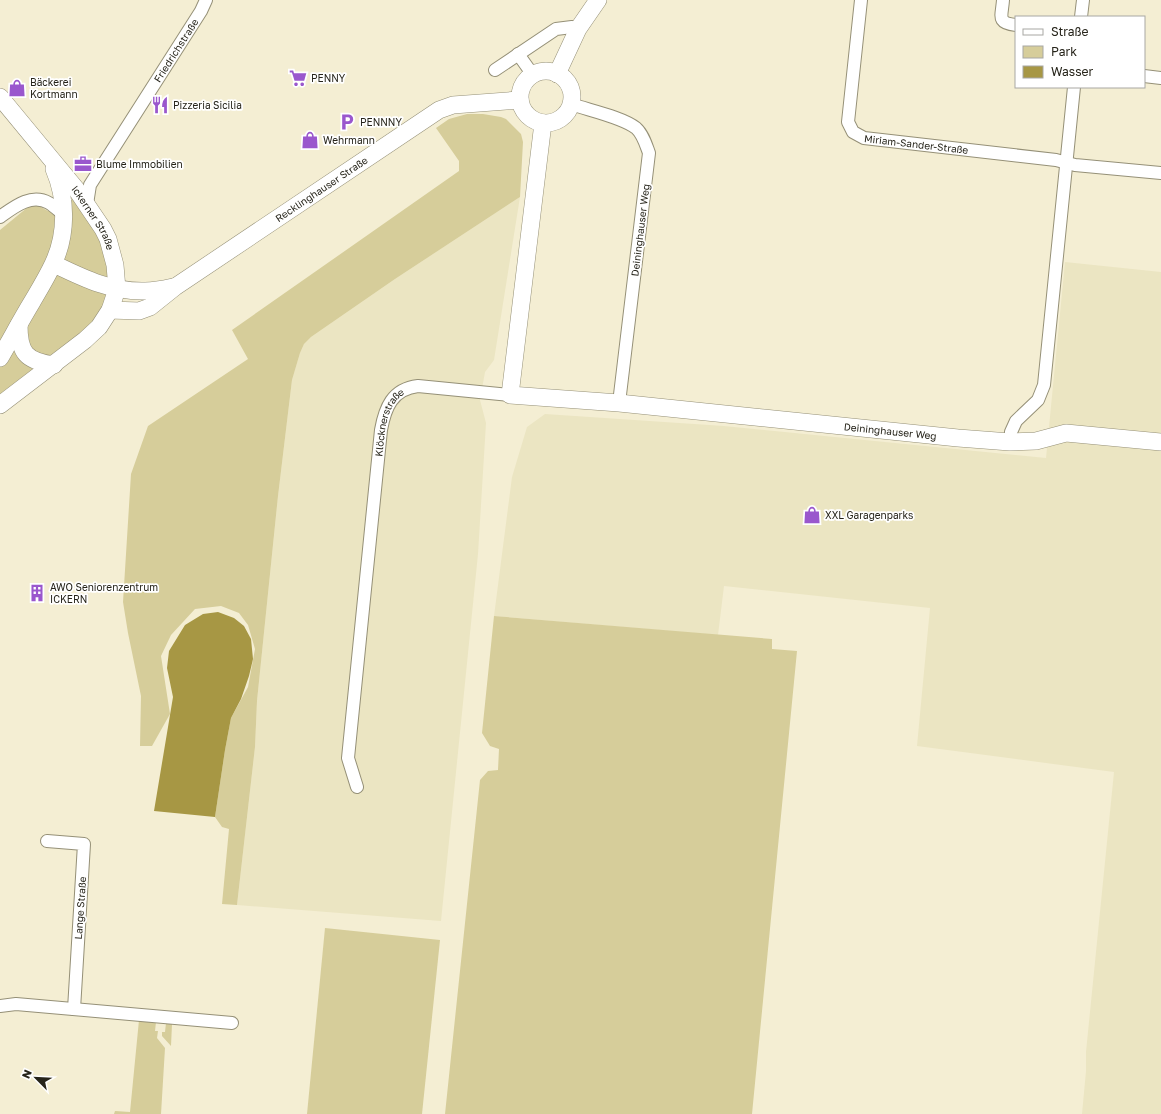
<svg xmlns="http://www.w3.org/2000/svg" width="1161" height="1114" viewBox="0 0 1161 1114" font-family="'Golos Text',sans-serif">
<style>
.built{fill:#ebe5c2}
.green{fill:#d6cd9a}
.water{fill:#a79744}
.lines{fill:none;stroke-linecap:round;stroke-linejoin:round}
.street-casing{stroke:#959077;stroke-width:14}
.secondary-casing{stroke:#959077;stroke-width:18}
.street{stroke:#fff;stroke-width:12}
.secondary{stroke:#fff;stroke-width:17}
.labels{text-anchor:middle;stroke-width:3.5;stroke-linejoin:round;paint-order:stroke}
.street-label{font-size:10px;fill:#26241a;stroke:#fff}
.poi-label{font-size:10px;fill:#26241a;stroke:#fff;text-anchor:start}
</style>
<rect width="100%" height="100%" fill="#f4eed3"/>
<g class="built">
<path d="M520,197L494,360L485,372L480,400L486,423L478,554L441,921L237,905L255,747L257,701L278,496L292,380L300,353L304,344L311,337L395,279Z"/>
<path d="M1065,262L1161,272V1114H1082L1086,1071V1052L1114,772L917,746L930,608L724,586L718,635L494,616L512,477L527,427L545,414L724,426L1046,458Z"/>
</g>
<g class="green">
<path d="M467,114H483L501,117L506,119L521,134L523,142L520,197L395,279L311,337L304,344L300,353L292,380L278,496L257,701L255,747L237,905L222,904L229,829L222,827L215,817L225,750L231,718L248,687L255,649L248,625L239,613L221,606L195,609L171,635L161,656L170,714L152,746H140L141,696L128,633L123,602L131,474L148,426L248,359L232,330L459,171V161L436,128L449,119Z"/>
<path d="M76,198L104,246L110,274L105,304L97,321L68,345L21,378L0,396V230L28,207L37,205L48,211Z"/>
<path d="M494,616L772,639V649L797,651L752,1114H445L480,780L488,771L498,770L499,749L490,746L482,733Z"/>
<path d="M325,928L440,940L422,1114H307Z"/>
<path d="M139,1020L156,1022L155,1031H158L157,1038L165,1048L161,1114H114L115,1111L130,1112Z"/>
<path d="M166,1023L172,1024L171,1046L162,1036V1032H165Z"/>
</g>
<path class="water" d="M218,612L234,618L244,626L251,639L253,659L249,676L241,699L231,718L225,750L215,817L154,811L173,697L167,668L169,651L185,625L203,614Z"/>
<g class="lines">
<g class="street-casing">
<g id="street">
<path id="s1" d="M861,0L848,122L853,132L864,138L1056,160L1075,165L1161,173"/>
<path d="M1003,0C1002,16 996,23 1016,25"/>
<path d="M1081,17L1083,0"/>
<path d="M518,54L533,75"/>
<path d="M495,70L556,29L572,27L578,29"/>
<path d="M1144,76L1161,78"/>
<path d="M571,104C588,110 622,117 636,128C643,134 646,145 649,153L619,403"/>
<path id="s2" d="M87,204L90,185L201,11L206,0"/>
<path d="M0,217C14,207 31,193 49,203C54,206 59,211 64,215"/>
<path d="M1010,442L1011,432L1016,421L1038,400L1044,385L1074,87"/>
<path id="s3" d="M357,787L348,758L381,430C385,408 392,389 418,386L510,395"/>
<path d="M47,841L84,844L74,1009"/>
<path d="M0,1006L16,1004L232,1023"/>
</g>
</g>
<g class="secondary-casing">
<g id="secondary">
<circle cx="546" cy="97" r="26"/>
<path d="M557,74L578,29L598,0"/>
<path id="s4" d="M0,97L76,189L103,229L108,239L115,265L117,289L110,310L99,327L85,340L0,405"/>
<path id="s5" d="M543,123L510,395L619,403L958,438L1010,442L1036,441L1066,433L1161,442"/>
<path d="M54,264C83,278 111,292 145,291C155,291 164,289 173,287"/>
<path id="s6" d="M110,310L139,311L150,307L175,287L439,110L453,105L520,100"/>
<path d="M19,325C19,353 26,361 54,365"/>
<path d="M0,358C11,339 21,320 32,302C39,290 47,277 53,264C67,235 67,199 54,169"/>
</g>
</g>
<use href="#street" class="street"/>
<use href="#secondary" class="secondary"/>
</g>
<defs>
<g id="supermarket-bare" transform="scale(1.38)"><path d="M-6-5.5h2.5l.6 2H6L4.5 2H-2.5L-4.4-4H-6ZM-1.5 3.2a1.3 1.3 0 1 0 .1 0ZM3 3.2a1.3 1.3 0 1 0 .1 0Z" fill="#9a57cd" stroke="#fff" stroke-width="2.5" paint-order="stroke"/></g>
<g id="shop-bare" transform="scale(1.38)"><path d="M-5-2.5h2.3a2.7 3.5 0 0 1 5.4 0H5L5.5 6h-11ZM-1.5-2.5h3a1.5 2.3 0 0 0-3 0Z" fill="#9a57cd" stroke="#fff" stroke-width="2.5" paint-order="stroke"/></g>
<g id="restaurant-bare" transform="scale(1.38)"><path d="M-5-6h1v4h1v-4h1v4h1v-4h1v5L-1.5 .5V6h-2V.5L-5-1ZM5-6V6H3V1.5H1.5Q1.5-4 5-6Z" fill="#9a57cd" stroke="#fff" stroke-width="2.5" paint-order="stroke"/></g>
<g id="parking-bare" transform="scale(1.38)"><path d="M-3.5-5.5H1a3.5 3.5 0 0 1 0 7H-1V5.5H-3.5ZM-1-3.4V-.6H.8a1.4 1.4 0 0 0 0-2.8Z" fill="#9a57cd" stroke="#fff" stroke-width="2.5" paint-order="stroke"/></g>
<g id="office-bare" transform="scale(1.38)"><path d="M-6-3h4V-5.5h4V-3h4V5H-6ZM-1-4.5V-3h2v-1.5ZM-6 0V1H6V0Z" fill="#9a57cd" stroke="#fff" stroke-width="2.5" paint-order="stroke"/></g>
<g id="building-bare" transform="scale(1.38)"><path d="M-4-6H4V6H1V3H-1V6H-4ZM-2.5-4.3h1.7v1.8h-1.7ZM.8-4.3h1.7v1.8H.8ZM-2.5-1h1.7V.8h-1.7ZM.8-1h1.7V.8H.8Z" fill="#9a57cd" stroke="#fff" stroke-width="2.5" paint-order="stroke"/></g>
</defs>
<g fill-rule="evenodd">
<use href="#supermarket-bare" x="298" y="78"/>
<use href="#shop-bare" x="17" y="88"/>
<use href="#restaurant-bare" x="160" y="105"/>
<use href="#parking-bare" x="347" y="122"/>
<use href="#shop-bare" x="310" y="140"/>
<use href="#office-bare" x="83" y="164"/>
<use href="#shop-bare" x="812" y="515"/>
<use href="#building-bare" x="37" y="593"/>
</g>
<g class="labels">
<g class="street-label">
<text dy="4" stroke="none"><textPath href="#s2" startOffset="179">Friedrichstraße</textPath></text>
<text dy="4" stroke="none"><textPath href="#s1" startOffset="199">Miriam-Sander-Straße</textPath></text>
<text dy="4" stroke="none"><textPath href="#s6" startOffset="249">Recklinghauser Straße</textPath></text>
<text dy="4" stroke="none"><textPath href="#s4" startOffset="153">Ickerner Straße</textPath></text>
<text transform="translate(640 230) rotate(-83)" y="4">Deininghauser Weg</text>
<text dy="4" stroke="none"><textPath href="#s3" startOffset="370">Klöcknerstraße</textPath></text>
<text dy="4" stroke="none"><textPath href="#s5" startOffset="656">Deininghauser Weg</textPath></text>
<text transform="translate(80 908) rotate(-86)" y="4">Lange Straße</text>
</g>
<g class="poi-label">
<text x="311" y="82">PENNY</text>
<text x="30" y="86">Bäckerei<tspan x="30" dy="12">Kortmann</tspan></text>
<text x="173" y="109">Pizzeria Sicilia</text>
<text x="360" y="126">PENNNY</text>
<text x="323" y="144">Wehrmann</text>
<text x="96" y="168">Blume Immobilien</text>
<text x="825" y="519">XXL Garagenparks</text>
<text x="50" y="591">AWO Seniorenzentrum<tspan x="50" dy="12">ICKERN</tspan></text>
</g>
</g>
<rect x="1015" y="16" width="130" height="72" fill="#ffffff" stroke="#a8a7a3"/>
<rect x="1023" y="29" width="20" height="6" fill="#ffffff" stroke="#a8a7a3"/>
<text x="1051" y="36" font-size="12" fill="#26241a">Straße</text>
<rect x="1023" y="46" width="20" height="12" fill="#d6cd9a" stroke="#a8a7a3"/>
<text x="1051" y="56" font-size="12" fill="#26241a">Park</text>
<rect x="1023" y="66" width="20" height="12" fill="#a79744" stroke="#a8a7a3"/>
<text x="1051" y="76" font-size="12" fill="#26241a">Wasser</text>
<g transform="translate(36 1078) rotate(294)" stroke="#ffffff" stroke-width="3" paint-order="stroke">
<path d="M0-3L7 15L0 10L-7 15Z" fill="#26241a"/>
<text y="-6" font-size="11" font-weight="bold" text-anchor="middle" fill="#26241a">N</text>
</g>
</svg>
